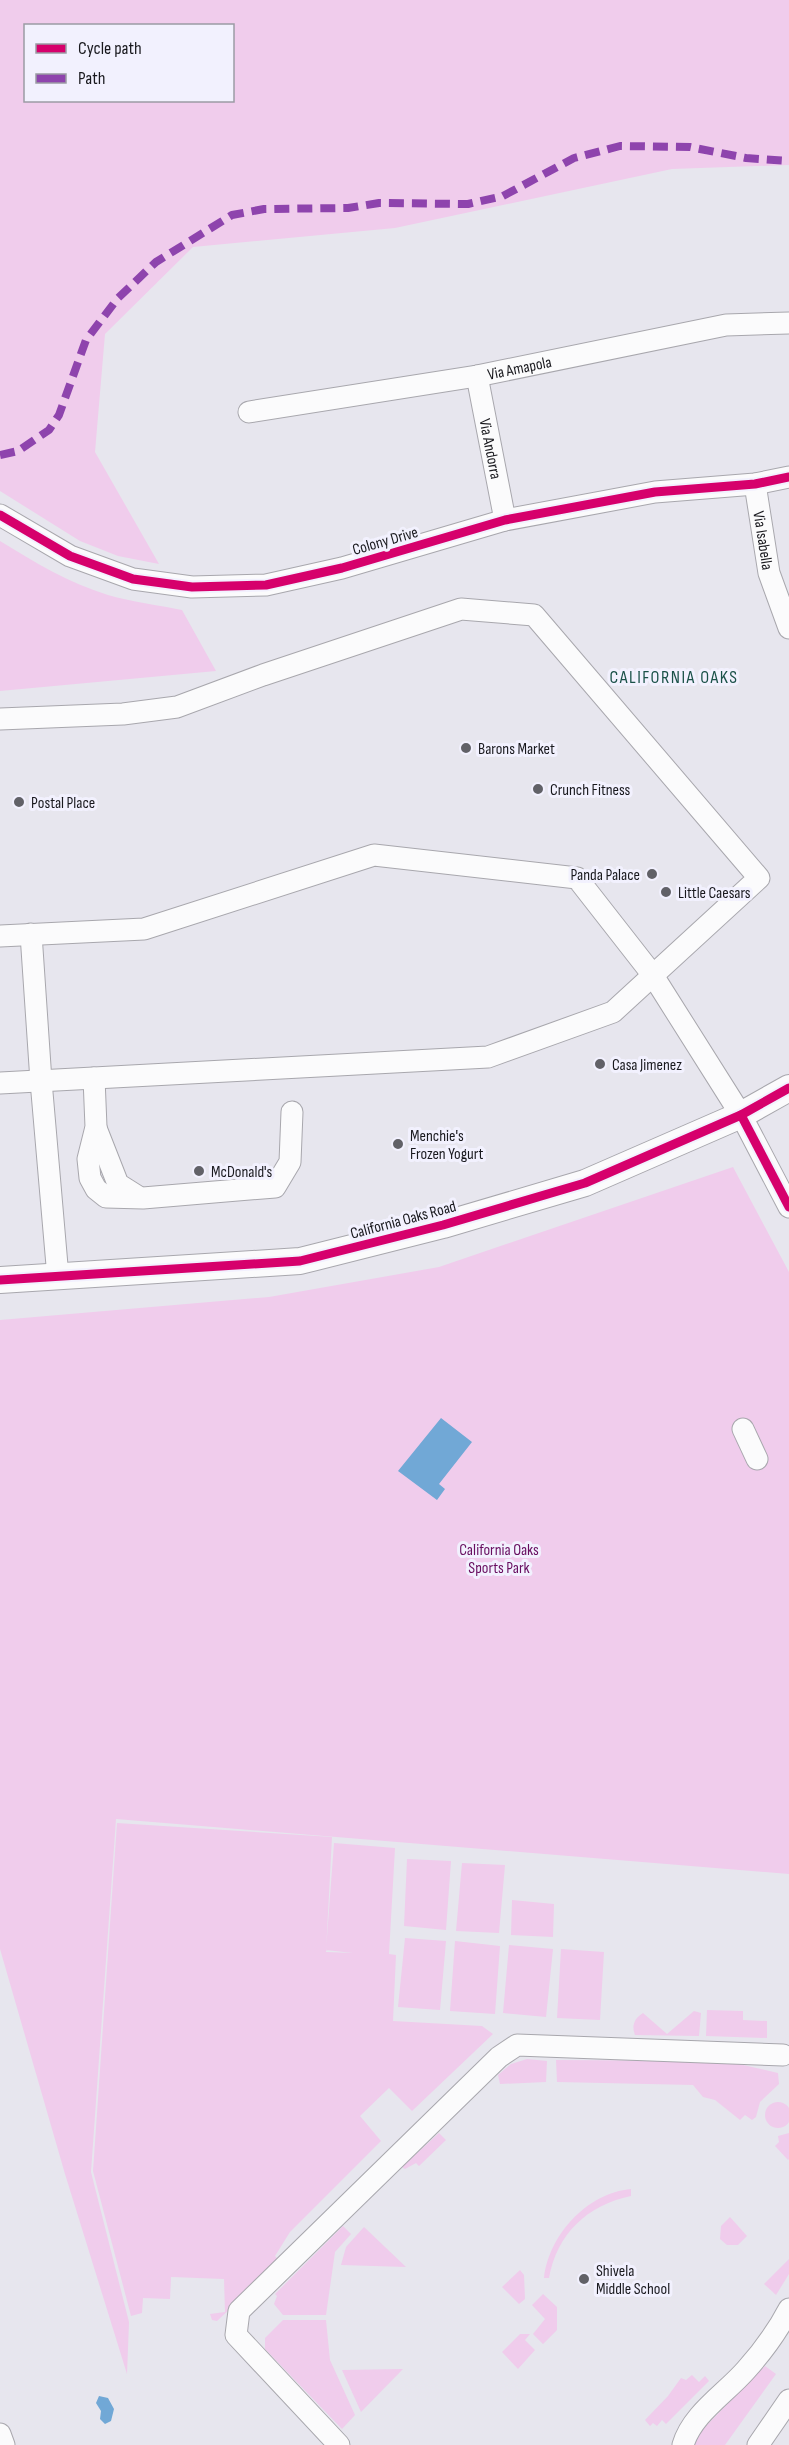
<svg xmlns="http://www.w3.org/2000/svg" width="789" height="2445" viewBox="0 0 789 2445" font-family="'Sofia Sans Condensed',sans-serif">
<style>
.green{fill:#f0ccec;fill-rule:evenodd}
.water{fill:#71a8d6}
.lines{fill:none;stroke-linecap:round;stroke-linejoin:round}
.minor-casing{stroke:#a8a7ad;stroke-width:23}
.major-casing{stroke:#a8a7ad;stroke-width:28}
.minor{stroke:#fbfbfc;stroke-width:21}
.major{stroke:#fbfbfc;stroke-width:26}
.quiet{stroke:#8e44ad;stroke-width:8;stroke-dasharray:15 8;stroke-linecap:butt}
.cycleway-casing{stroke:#f2f1fe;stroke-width:13}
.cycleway{stroke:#d6006c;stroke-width:9}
.poi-dot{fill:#616167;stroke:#f2f1fe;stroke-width:2}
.labels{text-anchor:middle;stroke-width:6;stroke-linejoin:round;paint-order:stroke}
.street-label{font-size:16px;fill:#19191e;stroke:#f2f1fe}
.poi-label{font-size:16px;fill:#19191e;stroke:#f2f1fe;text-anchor:start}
.park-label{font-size:16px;fill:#680e60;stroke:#f2f1fe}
.neighbourhood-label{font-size:18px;letter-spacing:1.5px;fill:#1a5148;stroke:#f2f1fe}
</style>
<rect width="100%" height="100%" fill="#e7e6ee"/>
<g class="green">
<path d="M0,0H789V165L672,169L395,228L193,247L105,334L95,452L159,564L118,556L80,541L0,491ZM26,26H232V100H26Z"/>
<path d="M0,541C34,562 69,583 108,595C132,602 158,605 182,610L216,671L0,691Z"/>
<path d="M733,1167L789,1272V1874L116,1819L91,2172L129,2322L127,2374L65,2174L0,1949V1320L269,1297L439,1267Z"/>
<path d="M117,1823L332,1837L326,1952L353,1953L326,1950L334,1843L395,1848L389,1954L396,1955L393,2021L482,2026L493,2034L412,2111L389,2088L360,2116L381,2141L290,2232L275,2256L280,2262L217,2321L212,2320L210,2314L225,2312L224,2279L171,2277L170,2299L143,2298L142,2313L131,2316L93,2171Z"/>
<path d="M407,1859L451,1861L446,1930L404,1926Z"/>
<path d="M462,1863L505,1865L499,1933L456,1931Z"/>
<path d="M512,1900L554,1904L553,1937L511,1935Z"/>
<path d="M405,1938L446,1941L440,2010L398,2007Z"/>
<path d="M455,1941L500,1946L495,2014L450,2011Z"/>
<path d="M509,1945L553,1949L546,2017L503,2013Z"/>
<path d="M561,1949L604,1952L600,2020L557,2018Z"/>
<path d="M707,2010L743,2011V2020L767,2021V2038L706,2036Z"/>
<path d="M694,2011L701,2013L699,2036L635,2035C631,2025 635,2018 643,2013L667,2034Z"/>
<path d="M527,2059L547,2061L546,2082L500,2084L498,2075L511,2064Z"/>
<path d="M556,2060L726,2061L778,2073L779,2084L760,2102L756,2117L752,2120L745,2115L740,2120L715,2100L703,2097L693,2085L557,2082Z"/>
<circle cx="778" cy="2115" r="13"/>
<path d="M439,2133L446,2140L419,2166L416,2163L405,2169L402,2167Z"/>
<path d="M789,2133V2159L788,2160L775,2146L779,2142L778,2136Z"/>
<path d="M631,2189V2196C587,2205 557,2234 549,2278H544C549,2235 587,2193 631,2189Z"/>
<path d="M730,2217L747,2236L738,2245H727L720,2239L721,2226Z"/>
<path d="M343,2226L351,2234L335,2252L326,2315H283L274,2304L277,2296L275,2294Z"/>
<path d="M364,2227L406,2267L341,2265L346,2247Z"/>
<path d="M789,2259V2274L776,2295L764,2284Z"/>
<path d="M520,2270L524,2275L525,2299L519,2304L502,2287Z"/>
<path d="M543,2294L557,2307V2330L543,2344L533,2334L545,2319L532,2305Z"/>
<path d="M283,2320H326L330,2360L355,2415L342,2429L265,2349V2338Z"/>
<path d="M520,2334H530L525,2340L535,2350L518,2369L502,2352Z"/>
<path d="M765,2366L776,2374L725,2445H694L696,2436Z"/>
<path d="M403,2369L361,2412L342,2370Z"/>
<path d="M692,2375L699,2382L705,2376L709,2381L666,2424L662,2420L657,2426L653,2423L650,2426L645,2420L668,2396L681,2378L686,2380Z"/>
</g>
<g class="water">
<path d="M441,1418L472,1442L439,1484L445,1489L437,1500L398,1471Z"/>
<path d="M99,2396L108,2398L114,2409L111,2421L105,2424L100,2419L101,2411L96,2403Z"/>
</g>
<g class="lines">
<g class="minor-casing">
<g id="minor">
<path id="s1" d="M477,376L505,520"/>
<path id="s2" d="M249,412L477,376L726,325L789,323"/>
<path id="s3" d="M755,484L769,573L789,628"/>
<path d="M0,515L70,556L133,579L192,587L266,585L342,568L505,520L655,492L755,484L789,477"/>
<path d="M0,719L123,714L177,707L263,675L461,609L534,615L759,878L613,1012L488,1057L0,1083"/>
<path d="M31,934L41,1081L58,1277"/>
<path d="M0,936L144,929L374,855L577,878L652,974L741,1115L789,1207"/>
<path d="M94,1078L96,1127L88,1159L90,1178L96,1189L106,1197L143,1198L275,1187L290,1162L292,1112"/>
<path d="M96,1128L118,1184L137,1196"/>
<path d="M743,1429L757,1459"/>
<path d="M0,2434L4,2445"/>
<path d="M339,2445L236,2335L239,2311L499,2057L517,2045L783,2055"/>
<path d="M683,2445C692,2414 725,2394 746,2370C763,2351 777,2332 789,2309"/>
<path d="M758,2445L789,2400"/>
</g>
</g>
<g class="major-casing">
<path id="major" d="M0,1280L300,1261L443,1225L585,1183L741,1115L789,1088"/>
</g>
<use href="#minor" class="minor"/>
<use href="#major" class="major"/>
<path class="quiet" d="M0,455L18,451L49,430L59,415L86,340L118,298L156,262L232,215L264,209L348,208L379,203L468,204L503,196L574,158L620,146L690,147L746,158L789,161"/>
<g class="cycleway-casing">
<g id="cycleway">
<path d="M0,515L70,556L133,579L192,587L266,585L342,568L505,520L655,492L755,484L789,477"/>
<path d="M741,1115L789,1207"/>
<path d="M0,1280L300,1261L443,1225L585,1183L741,1115L789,1088"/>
</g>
</g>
<use href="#cycleway" class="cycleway"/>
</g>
<g class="poi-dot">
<circle cx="466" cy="748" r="6"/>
<circle cx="538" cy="789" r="6"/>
<circle cx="19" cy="802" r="6"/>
<circle cx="652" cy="874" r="6"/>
<circle cx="666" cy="892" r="6"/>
<circle cx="600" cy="1064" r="6"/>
<circle cx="398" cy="1144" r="6"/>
<circle cx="199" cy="1171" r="6"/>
<circle cx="584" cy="2279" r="6"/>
</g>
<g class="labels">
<g class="street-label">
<text dy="6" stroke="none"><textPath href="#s2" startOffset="274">Via Amapola</textPath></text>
<text dy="6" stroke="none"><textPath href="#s1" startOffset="74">Via Andorra</textPath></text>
<text transform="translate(385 540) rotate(-16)" y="6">Colony Drive</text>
<text dy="6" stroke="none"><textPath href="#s3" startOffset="57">Via Isabella</textPath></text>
<text transform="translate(403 1219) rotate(-15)" y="6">California Oaks Road</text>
</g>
<g class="poi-label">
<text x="478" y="754">Barons Market</text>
<text x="550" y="795">Crunch Fitness</text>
<text x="31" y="808">Postal Place</text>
<text x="640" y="880" text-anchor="end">Panda Palace</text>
<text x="678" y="898">Little Caesars</text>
<text x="612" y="1070">Casa Jimenez</text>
<text x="410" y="1141">Menchie's<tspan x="410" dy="18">Frozen Yogurt</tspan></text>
<text x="211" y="1177">McDonald's</text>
<text x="596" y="2276">Shivela<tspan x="596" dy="18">Middle School</tspan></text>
</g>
<g class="park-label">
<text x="499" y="1555">California Oaks<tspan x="499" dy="18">Sports Park</tspan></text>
</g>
<g class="neighbourhood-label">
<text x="674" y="683">CALIFORNIA OAKS</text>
</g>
</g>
<rect x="24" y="24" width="210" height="78" fill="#f2f1fe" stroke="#9b9ba4" stroke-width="1.5"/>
<rect x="36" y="44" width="30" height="9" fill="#d6006c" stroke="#9b9ba4" stroke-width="1.5"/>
<text x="78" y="54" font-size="18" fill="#19191e">Cycle path</text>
<rect x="36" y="74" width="30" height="9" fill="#8e44ad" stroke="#9b9ba4" stroke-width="1.5"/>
<text x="78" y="84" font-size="18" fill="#19191e">Path</text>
</svg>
